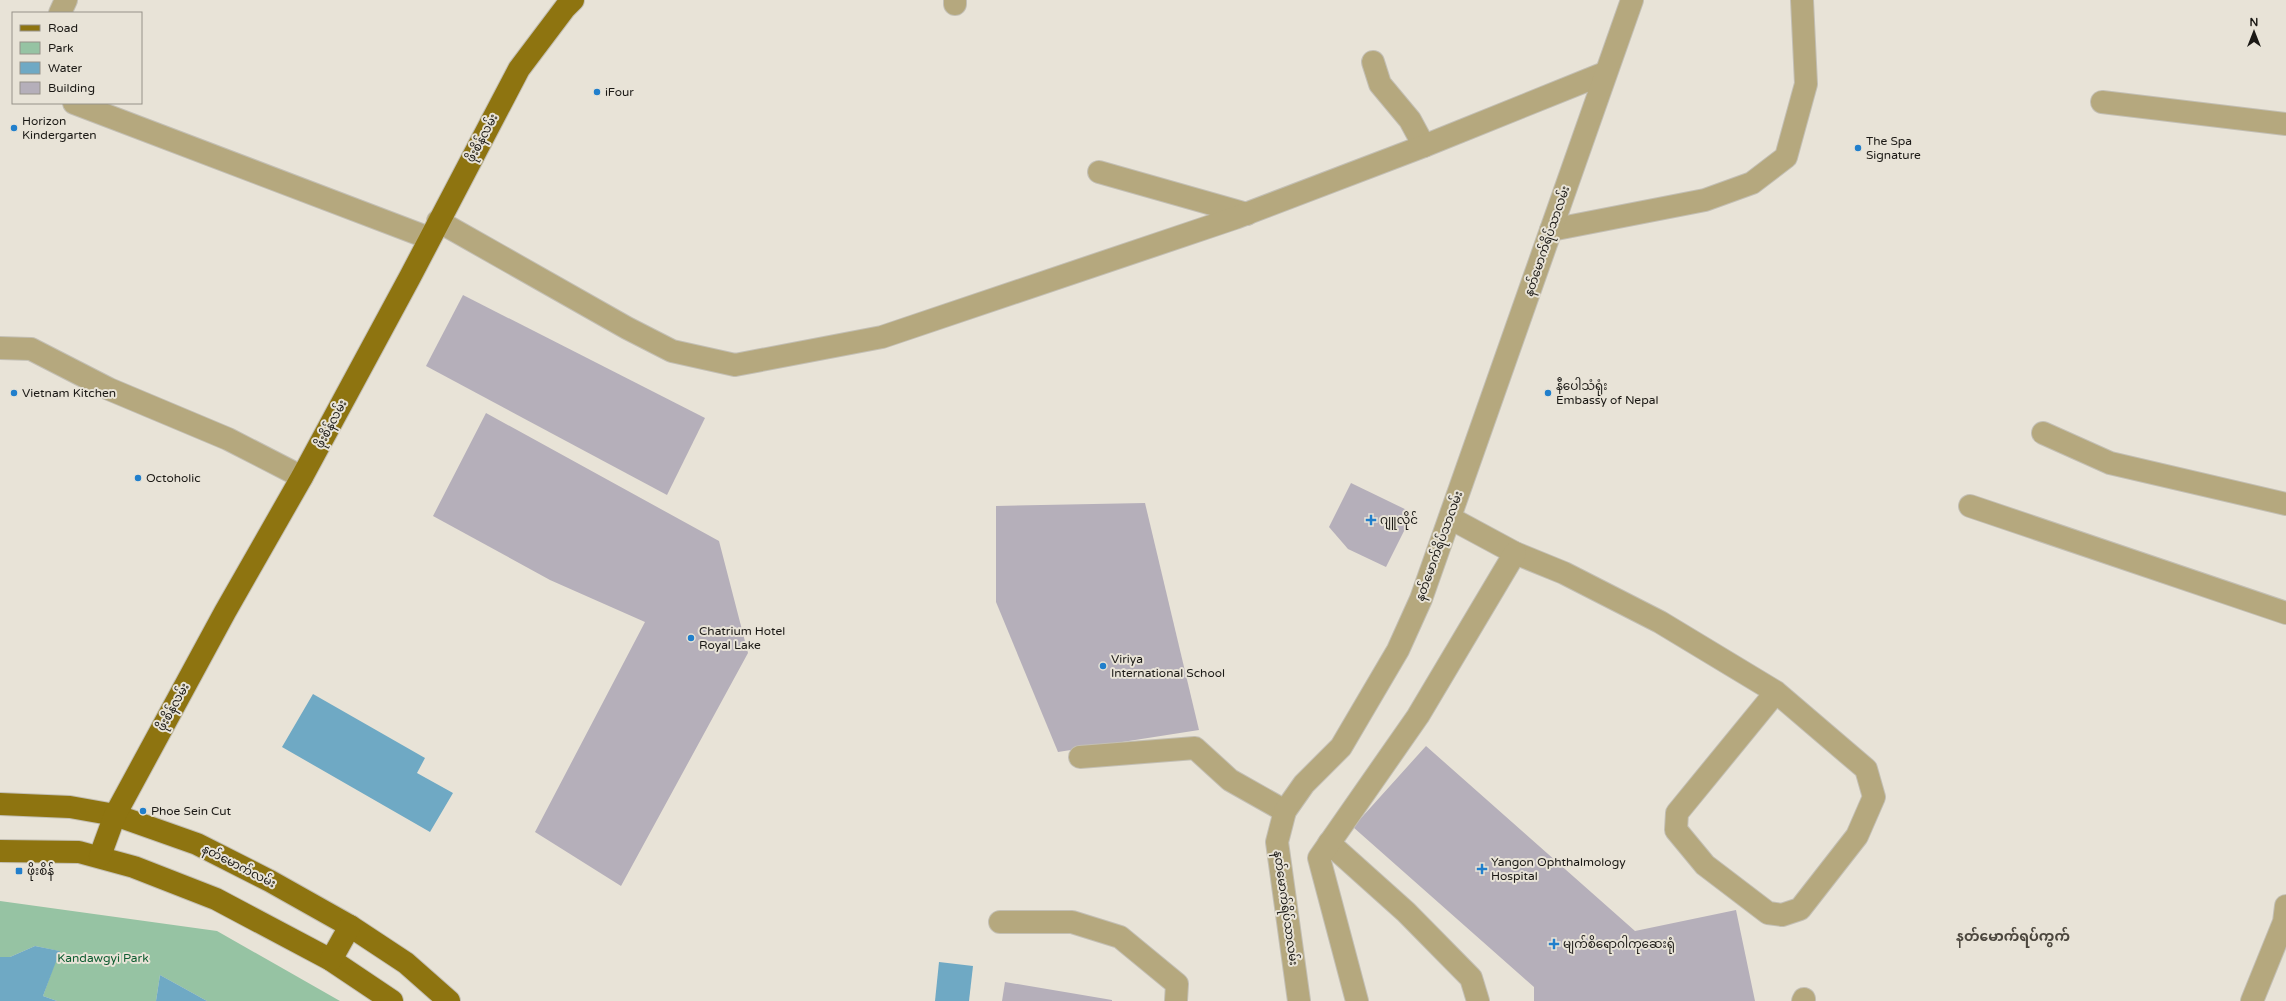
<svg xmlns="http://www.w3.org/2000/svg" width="2286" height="1001" viewBox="0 0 2286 1001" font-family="'Varela Round','Noto Sans Myanmar',sans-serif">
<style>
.green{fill:#96c3a3}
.water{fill:#6fa9c4}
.building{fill:#b5afba}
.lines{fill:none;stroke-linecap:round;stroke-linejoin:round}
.minor-casing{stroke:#c3bfb4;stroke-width:24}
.major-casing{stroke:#c3bfb4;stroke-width:24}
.minor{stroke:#b5a87e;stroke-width:22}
.major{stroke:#8e7410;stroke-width:22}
.poi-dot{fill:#217fcc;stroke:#e8e3d7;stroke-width:1.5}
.labels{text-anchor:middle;stroke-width:4;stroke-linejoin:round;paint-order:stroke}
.poi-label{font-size:12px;fill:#1b1915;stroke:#e8e3d7;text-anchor:start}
.street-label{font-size:12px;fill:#1b1915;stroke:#e8e3d7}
.park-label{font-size:12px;fill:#0e5d31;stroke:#e8e3d7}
.quarter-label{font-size:14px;font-weight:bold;fill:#4c473e;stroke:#e8e3d7}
</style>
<rect width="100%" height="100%" fill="#e8e3d7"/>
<path class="green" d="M0,901L217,931L340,1001H207L160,975L156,1001H57L43,996L59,951L35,946L10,957H0Z"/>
<g class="water">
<path d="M313,694L425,758L417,773L453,793L430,832L282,747Z"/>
<path d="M35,946L60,951L43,996L57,1001H0V957H10Z"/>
<path d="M939,962L973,966L969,1001H935Z"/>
<path d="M160,975L207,1001H156Z"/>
</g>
<g class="building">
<path d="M463,295L705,418L667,495L426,366Z"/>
<path d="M486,413L719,541L748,653L621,886L535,832L645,622L550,580L433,516Z"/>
<path d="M1351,483L1413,513L1386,567L1348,549L1329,527Z"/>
<path d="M1145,503L1199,730L1058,752L996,602V506Z"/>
<path d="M1426,746L1635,931L1736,910L1755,1001H1534V987L1353,827Z"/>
<path d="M1005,982L1112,1000V1001H1002Z"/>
</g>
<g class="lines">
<g class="minor-casing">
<g id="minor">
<path d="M955,4V0"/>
<path d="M60,13L66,0"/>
<path d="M1373,62L1380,84L1410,120L1424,146"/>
<path d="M2102,102L2286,124"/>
<path d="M74,103L429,238"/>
<path d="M1099,172L1247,214"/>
<path d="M438,221L627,328L672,351L735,365L882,337L1235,218L1424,146L1605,73"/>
<path d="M1551,230L1705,200L1752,183L1786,157L1806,84L1802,0"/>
<path d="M0,348L31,349L109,389L228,439L302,477"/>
<path d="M2043,433L2110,463L2286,504"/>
<path d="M1970,506L2286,613"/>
<path d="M1450,518L1515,553L1564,573L1660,622L1776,692L1866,769L1874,797L1857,836L1800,909L1782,915L1768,913L1705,865L1676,830L1677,813L1776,692"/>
<path d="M1080,757L1195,748L1230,780L1285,811"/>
<path d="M1329,843L1406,912L1471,978L1478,1001"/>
<path d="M1000,922H1072L1120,937L1177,984L1176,1001"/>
<path d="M1299,1001L1277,842L1285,811L1304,784L1341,747L1398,650L1421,599L1632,0"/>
<path d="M1357,1001L1319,858L1418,716L1515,553"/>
<path d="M1803,1001L1804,999"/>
<path d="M2252,1001L2284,922L2286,906"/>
</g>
</g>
<g class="major-casing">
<g id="major">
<path d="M0,804L70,807L115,815L197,844L270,881L350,926L406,963L449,1001"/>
<path d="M0,851L79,852L134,867L216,899L331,960L392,1001"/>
<path d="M100,856L115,815L225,612L302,477L410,277L519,69L565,8L573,0"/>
<path d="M331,960L350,926"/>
</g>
</g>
<use href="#minor" class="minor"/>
<use href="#major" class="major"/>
</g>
<g class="poi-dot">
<circle cx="597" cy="92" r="4"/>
<circle cx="14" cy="128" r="4"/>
<circle cx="1858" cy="148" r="4"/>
<circle cx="14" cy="393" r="4"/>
<circle cx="1548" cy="393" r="4"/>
<circle cx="138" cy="478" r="4"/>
<path d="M1369 514h4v4h4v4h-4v4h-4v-4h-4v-4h4z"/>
<circle cx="691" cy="638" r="4"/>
<circle cx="1103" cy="666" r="4"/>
<circle cx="143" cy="811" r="4"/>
<path d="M1480 863h4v4h4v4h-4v4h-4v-4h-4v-4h4z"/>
<rect x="15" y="867" width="8" height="8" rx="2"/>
<path d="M1552 938h4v4h4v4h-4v4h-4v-4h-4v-4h4z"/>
</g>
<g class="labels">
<g class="poi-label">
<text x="605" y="96">iFour</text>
<text x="22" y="125">Horizon<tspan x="22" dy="14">Kindergarten</tspan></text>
<text x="1866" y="145">The Spa<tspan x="1866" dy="14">Signature</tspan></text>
<text x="1556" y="390">နီပေါသံရုံး<tspan x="1556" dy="14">Embassy of Nepal</tspan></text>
<text x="22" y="397">Vietnam Kitchen</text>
<text x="146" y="482">Octoholic</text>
<text x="1380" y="524">ဂျူလိုင်</text>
<text x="699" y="635">Chatrium Hotel<tspan x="699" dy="14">Royal Lake</tspan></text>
<text x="1111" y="663">Viriya<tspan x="1111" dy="14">International School</tspan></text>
<text x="151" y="815">Phoe Sein Cut</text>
<text x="1491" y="866">Yangon Ophthalmology<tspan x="1491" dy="14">Hospital</tspan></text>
<text x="27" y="875">ဖိုးစိန်</text>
<text x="1563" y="948">မျက်စိရောဂါကုဆေးရုံ</text>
</g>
<g class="street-label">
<text transform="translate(482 138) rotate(-62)" y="4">ဖိုးစိန်လမ်း</text>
<text transform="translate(1547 241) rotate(-71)" y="4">နတ်မောက်ရိပ်သာလမ်း</text>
<text transform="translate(331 424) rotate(-62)" y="4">ဖိုးစိန်လမ်း</text>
<text transform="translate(1439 546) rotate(-70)" y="4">နတ်မောက်ရိပ်သာလမ်း</text>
<text transform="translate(173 707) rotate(-61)" y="4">ဖိုးစိန်လမ်း</text>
<text transform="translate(239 866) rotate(27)" y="4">နတ်မောက်လမ်း</text>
<text transform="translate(1286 908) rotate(82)" y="4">နတ်မောက်ရိပ်သာလမ်း</text>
</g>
<g class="park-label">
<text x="103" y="962">Kandawgyi Park</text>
</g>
<g class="quarter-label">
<text x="2013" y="941">နတ်မောက်ရပ်ကွက်</text>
</g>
</g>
<rect x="12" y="12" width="130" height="92" fill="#e8e3d7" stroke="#969289"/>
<rect x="20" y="25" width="20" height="6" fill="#8e7410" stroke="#969289"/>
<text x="48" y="32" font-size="12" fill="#1b1915">Road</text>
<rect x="20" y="42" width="20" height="12" fill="#96c3a3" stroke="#969289"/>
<text x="48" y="52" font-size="12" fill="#1b1915">Park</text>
<rect x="20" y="62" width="20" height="12" fill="#6fa9c4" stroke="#969289"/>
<text x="48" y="72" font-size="12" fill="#1b1915">Water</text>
<rect x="20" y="82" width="20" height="12" fill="#b5afba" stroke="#969289"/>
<text x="48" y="92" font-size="12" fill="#1b1915">Building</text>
<g transform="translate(2254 32)" stroke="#e8e3d7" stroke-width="3" paint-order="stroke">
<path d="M0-3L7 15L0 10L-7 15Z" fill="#1b1915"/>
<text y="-6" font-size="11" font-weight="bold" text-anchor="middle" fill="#1b1915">N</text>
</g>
</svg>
